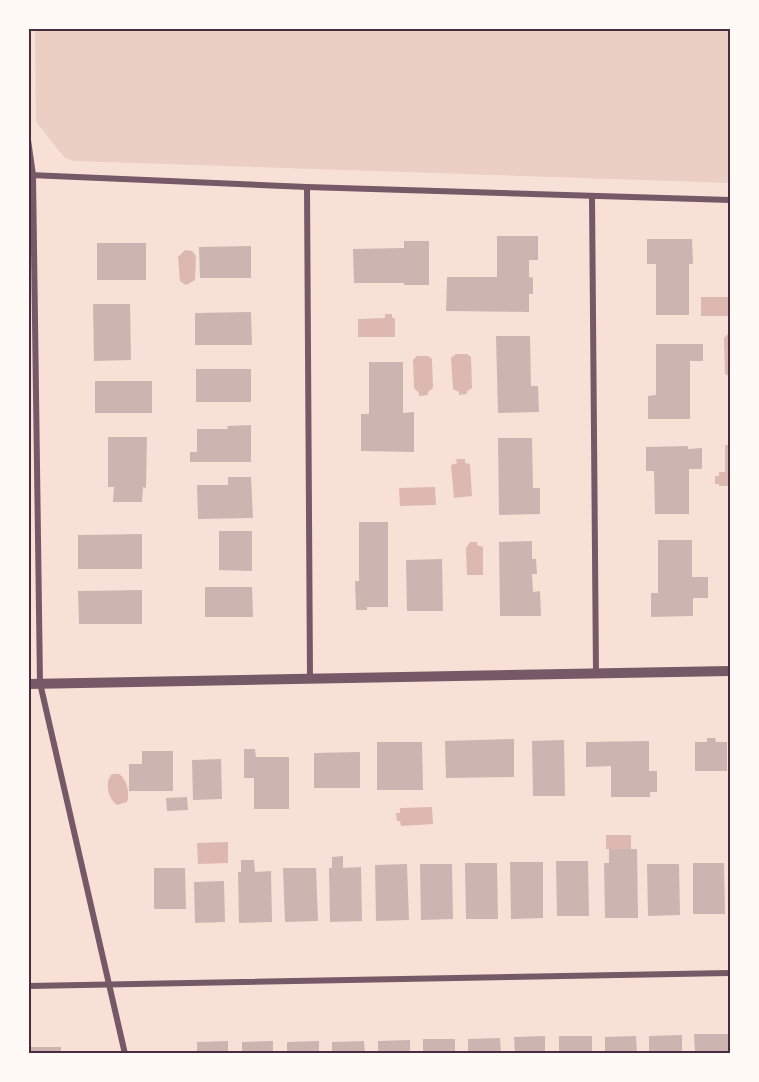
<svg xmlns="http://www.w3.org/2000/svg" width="759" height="1082" viewBox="0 0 759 1082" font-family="'PT Sans',sans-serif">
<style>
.green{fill:#ebcfc5}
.water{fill:#dcb8b0}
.building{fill:#ccb4b1}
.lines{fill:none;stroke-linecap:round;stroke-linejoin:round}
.minor{stroke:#755966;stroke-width:6}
.tertiary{stroke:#755966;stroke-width:10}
.neatline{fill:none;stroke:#4a2c40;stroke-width:2}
</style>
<rect width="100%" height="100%" fill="#f7e1d7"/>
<path class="green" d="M35,29H730V183L74,161L65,158L36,122Z"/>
<g class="water">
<path d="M185,250L192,251L196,256L195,280L186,285L180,281L178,257Z"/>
<path d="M729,288H730V316H701V297H728Z"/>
<path d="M385,314H392V318H395V337H358V319L385,318Z"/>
<path d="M729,333H730V380L729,376L725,374L724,338Z"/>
<path d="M456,354H467L471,357L472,388L467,391V394L459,395V392L453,389L451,358Z"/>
<path d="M417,356H428L432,359L433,388L428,392V395L419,396V393L414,388L413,360Z"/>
<path d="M725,445H730V486H719V484H715V476H719V472H725Z"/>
<path d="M456,459H465V463L470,464L472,496L454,498L451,465L457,463Z"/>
<path d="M435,487L436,505L400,506L399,488Z"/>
<path d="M470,542H477V545L483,547V575H467L466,548Z"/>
<path d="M112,774H119C127,779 130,793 127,802L117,805C108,799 104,782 112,774Z"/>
<path d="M432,807L433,824L401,826L400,821H397L396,813H400V808Z"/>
<rect x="606" y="835" width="25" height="14"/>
<path d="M228,842V863L198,864L197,843Z"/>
</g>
<g class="building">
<path d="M497,236H538V260H529V277L533,278V294H529V312L446,311L447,277H497Z"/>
<path d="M647,239H692L693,264H689V315H656V264H647Z"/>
<path d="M404,241H429V285H404V283H354L353,249L404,248Z"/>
<rect x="97" y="243" width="49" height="37"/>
<path d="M251,246V278H200L199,247Z"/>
<path d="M93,304H130L131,360L94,361Z"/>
<path d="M251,312L252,345H195V313Z"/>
<path d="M496,336H530L531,386H538L539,412L498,413Z"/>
<path d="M656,344H703V361H690V419H648V396L656,395Z"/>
<path d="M369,362H403V413L414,412V452L361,451V414H369Z"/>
<rect x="196" y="369" width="55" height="33"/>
<rect x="95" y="381" width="57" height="32"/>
<path d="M251,425V462H190V452H197V429H228L227,426Z"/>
<path d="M108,437H147L146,488L143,487L142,502H113L114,487H108Z"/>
<path d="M498,438H532L533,488H540V514L499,515Z"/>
<path d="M688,446V449L702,448V469H689V514H655L654,471H646V447Z"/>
<path d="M228,477H251L253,518L198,519L197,485H228Z"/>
<path d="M359,522H388V607H367V610H356L355,581H359Z"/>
<path d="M219,531H252V571L219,570Z"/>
<path d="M142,534V569H78V535Z"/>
<path d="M658,540H692V577H708V598H693V616L651,617V593H658Z"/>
<path d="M532,541V559H536L537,574H532L533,592L540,591L541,616H500L499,542Z"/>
<path d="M442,559L443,611H407L406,560Z"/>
<path d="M205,587H252L253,617H205Z"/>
<path d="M142,590V624H79L78,591Z"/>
<path d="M707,738H715L716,742H727V771H695V742H707Z"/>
<path d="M514,739V777L446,778L445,741Z"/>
<path d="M564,740L565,796H533L532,741Z"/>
<path d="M649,741V771H657V792H650V797H611V766L586,767V742Z"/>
<path d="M377,742H422L423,790H377Z"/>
<path d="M244,749H255L256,757H289V809H254V778H244Z"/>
<path d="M142,751H173V791H129V764H142Z"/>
<path d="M360,752V788H314V753Z"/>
<path d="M221,759L222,799L193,800L192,760Z"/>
<path d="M187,797L188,810L167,811L166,798Z"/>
<path d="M609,849H637L638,918H605L604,863H609Z"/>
<path d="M343,856V868L361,867L362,921L330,922L329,868H332V857Z"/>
<path d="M241,860H254L255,872L271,871L272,922L239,923L238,872H241Z"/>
<path d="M556,861H588L589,916H557Z"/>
<path d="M510,862H543V918L511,919Z"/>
<path d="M465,863H497L498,919H466Z"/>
<path d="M693,863H724L725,914H693Z"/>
<path d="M407,864L409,920L376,921L375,865Z"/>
<path d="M420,864H452L453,919L421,920Z"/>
<path d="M647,864H679L680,915L648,916Z"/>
<path d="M154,868H185L186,909H154Z"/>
<path d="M283,868H316L318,921L285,922Z"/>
<path d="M224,881L225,922L195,923L194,882Z"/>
<path d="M694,1034H728V1054H695Z"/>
<path d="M682,1035V1054H649V1036Z"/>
<path d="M545,1036V1054H515L514,1037Z"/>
<rect x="559" y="1036" width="33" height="18"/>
<path d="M636,1036L637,1054H605V1037Z"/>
<path d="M500,1038L501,1054H468V1039Z"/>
<rect x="423" y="1039" width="32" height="15"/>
<path d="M410,1040V1054H378V1041Z"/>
<path d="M228,1041V1054H197V1042Z"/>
<path d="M273,1041V1054H242V1042Z"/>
<path d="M319,1041V1054H287V1042Z"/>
<path d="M364,1041L365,1054H332V1042Z"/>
<path d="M29,1047H61V1054H30Z"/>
</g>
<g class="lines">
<g class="minor">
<path d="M28,140L33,175L40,683L125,1054"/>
<path d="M30,175L307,187L730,200"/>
<path d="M307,187L310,678"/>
<path d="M592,196L596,673"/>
<path d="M28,986L730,973"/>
</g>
<path class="tertiary" d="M28,684L730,671"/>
</g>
<rect width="759" height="1082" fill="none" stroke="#fffaf5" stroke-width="60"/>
<rect x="30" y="30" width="699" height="1022" class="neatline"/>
</svg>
